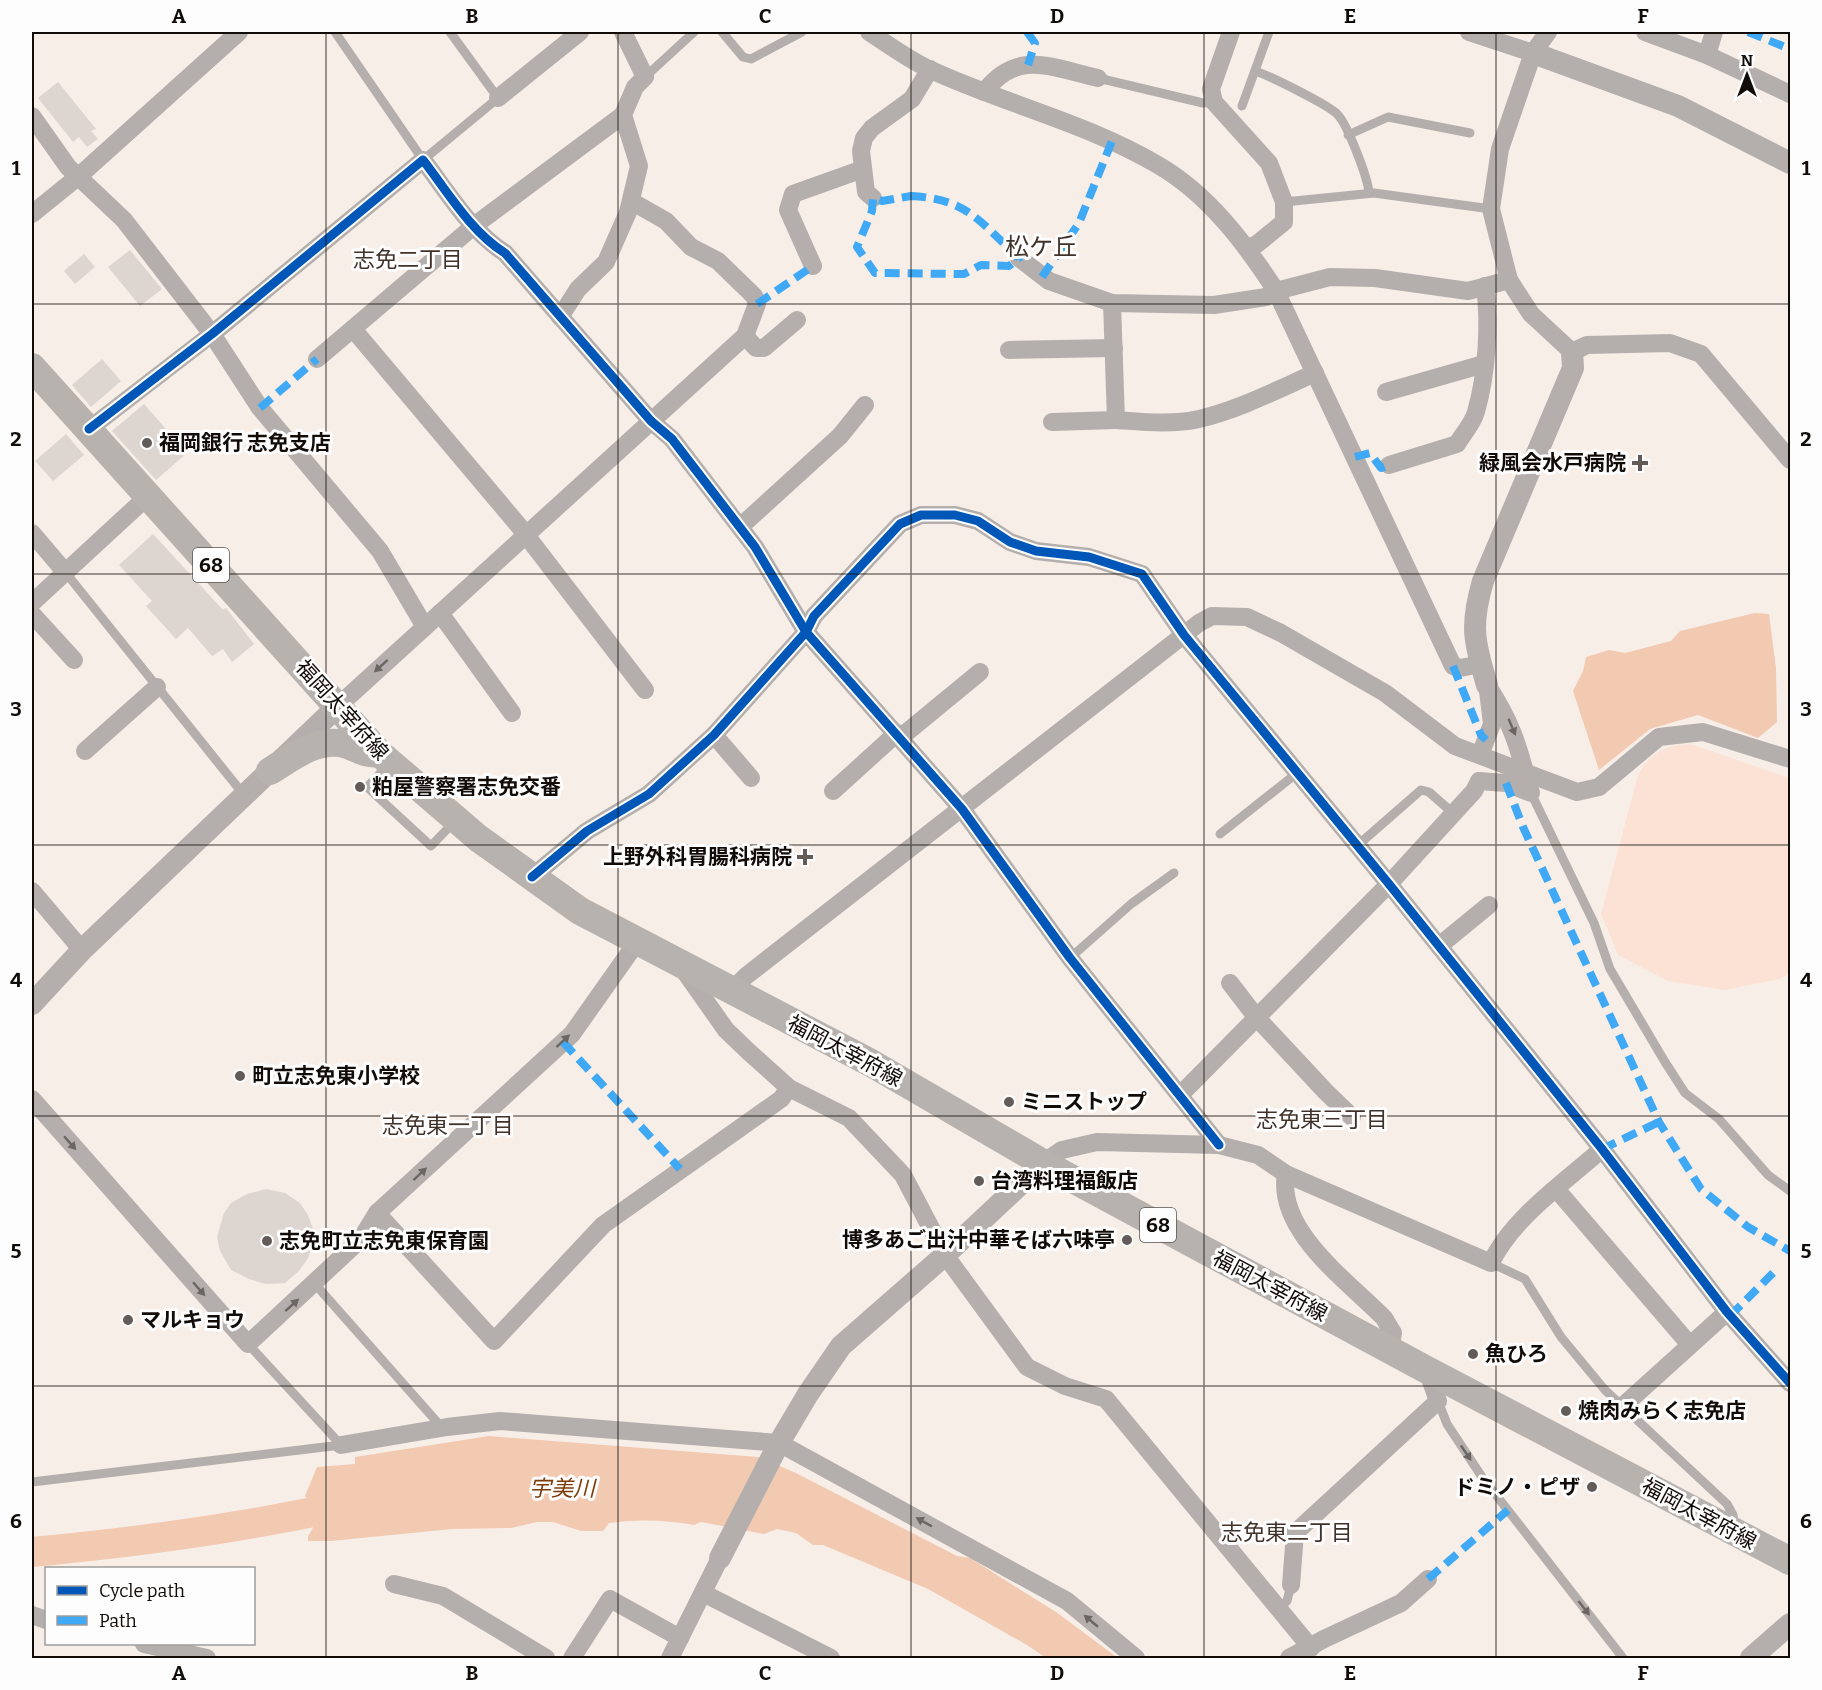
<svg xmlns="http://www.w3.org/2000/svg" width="1822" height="1690" viewBox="0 0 1822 1690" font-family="Bitter,'Noto Sans JP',serif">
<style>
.green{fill:#fbe2d4}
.water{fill:#f2c9b1}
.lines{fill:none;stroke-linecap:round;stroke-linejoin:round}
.river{stroke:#f2c9b1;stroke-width:30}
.building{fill:#ddd5d0}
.service{stroke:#b4afac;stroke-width:9}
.minor{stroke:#b4afac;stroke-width:18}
.tertiary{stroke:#b4afac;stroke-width:22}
.primary{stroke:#b8b2ae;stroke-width:28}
.quiet{stroke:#3fa9f5;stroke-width:8;stroke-dasharray:15 8;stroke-linecap:butt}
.cycleway-casing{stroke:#fdfdfd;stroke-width:13}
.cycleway{stroke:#0057b8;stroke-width:9}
.oneway{fill:#6b6663}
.grid{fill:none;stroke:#120c09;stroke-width:1.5;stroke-opacity:0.55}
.poi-dot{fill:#625b57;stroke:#fdfdfd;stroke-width:2}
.labels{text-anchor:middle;stroke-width:6;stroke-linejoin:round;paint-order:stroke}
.shield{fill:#fdfdfd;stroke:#585452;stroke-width:1.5}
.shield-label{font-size:20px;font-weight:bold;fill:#120c09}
.poi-label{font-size:21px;font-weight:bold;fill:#120c09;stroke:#fdfdfd;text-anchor:start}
.street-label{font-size:21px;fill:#120c09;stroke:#fdfdfd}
.neighbourhood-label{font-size:22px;fill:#40322a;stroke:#fdfdfd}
.water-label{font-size:22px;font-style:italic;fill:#7e3c08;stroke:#fdfdfd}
.quarter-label{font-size:24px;fill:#40322a;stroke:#fdfdfd}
.neatline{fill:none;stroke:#120c09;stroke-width:2}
.grid-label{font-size:20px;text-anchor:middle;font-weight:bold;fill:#120c09}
</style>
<rect width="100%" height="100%" fill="#f8eee8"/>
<path class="green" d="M1690,744L1790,778V973L1780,979L1724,990L1668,981L1618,955L1601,914L1638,775C1650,753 1665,745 1690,744Z"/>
<g class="water">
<path d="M1755,613L1769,614L1776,668L1777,722L1758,738L1698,715L1650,729L1599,770L1573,691L1583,671L1586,657L1609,650L1625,653L1671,641L1680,631Z"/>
<path d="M489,1436L758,1457L794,1472L957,1556L970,1558L1056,1612L1118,1658H1046L1027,1645L928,1589L823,1545H813L796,1533L777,1529L764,1534L701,1522L694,1525C666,1520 639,1519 609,1523L603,1531H581L553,1522H537L511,1528L452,1529L331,1541H308V1536C319,1520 319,1510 305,1496L317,1467L355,1464V1457Z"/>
</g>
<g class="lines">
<path class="river" d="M32,1552C140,1542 249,1527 356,1503"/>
</g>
<g class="building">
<path d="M58,82L96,129L91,131L98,139L87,147L79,137L73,142L38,98Z"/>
<path d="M130,250L162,289L140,306L108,267Z"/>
<path d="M84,254L95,267L75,284L64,271Z"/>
<path d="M102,359L121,381L91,407L72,385Z"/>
<path d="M144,404L187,453L156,480L112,431Z"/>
<path d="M66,434L84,455L53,481L35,461Z"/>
<path d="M153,534L223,610L226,608L254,644L232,662L223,649L212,656L188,628L176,639L146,606L152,601L119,565Z"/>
<path d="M266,1189L285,1193L300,1203L308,1215L313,1229V1244L308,1258L299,1271L285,1283L266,1284L249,1279L231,1270L220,1251L217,1237L224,1213L231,1203L247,1194Z"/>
</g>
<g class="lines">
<g class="service">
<path d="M335,32L423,160L498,98L450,32"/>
<path d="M722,32L743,57L751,59L802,32"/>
<path d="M1255,71C1268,75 1331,106 1338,115C1348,126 1368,178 1369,193"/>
<path d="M645,77L694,32"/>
<path d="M1098,78L1203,103L1214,102"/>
<path d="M1242,106L1269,32"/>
<path d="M1348,135L1388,117L1470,133"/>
<path d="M1284,202L1374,193L1491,209"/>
<path d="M66,573L244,795"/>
<path d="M388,765L367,787L431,846L454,822"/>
<path d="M1531,793L1594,923L1610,969L1665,1062L1685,1093L1719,1119L1768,1175L1790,1191"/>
<path d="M1220,834L1297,773"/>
<path d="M1358,845L1421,790L1429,792L1454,814"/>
<path d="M1070,958L1131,904L1174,873"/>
<path d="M1491,1263L1525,1279L1561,1337L1605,1390L1727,1504L1733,1515L1735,1527"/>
<path d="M315,1284L437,1422L438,1428"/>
<path d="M248,1344L341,1445"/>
<path d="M1438,1401L1447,1424L1482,1477L1623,1658"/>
<path d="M32,1482L341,1445"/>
<path d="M1278,1609L1287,1601L1291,1585"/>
</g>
<g class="minor">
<path d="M869,32C889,45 909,60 931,70C1005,104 1087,123 1158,165C1208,194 1245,243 1276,291L1453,666L1460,668L1481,664"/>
<path d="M1231,32L1211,89L1214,102L1269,163L1284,202V222L1257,244L1247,248"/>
<path d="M1469,32L1533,53"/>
<path d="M1548,32L1533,53L1500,149L1491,209L1509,280L1531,314L1572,352L1587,345L1670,343L1701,354L1790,460"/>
<path d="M1645,32L1707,55L1790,94"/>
<path d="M1707,55L1714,32"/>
<path d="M984,92C1018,48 1052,68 1098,78"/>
<path d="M498,98L580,32"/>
<path d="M32,116L68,167L124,220L212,334L260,408L380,551L425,627"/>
<path d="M873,198L866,192L861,151L864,138L872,128L912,99L930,69"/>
<path d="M32,214L79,176L239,32"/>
<path d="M1019,258L1049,281L1112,303L1214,305L1266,297L1276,291L1330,277L1375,278L1468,291L1509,280"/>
<path d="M813,266L788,210L793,194L863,169"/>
<path d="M1112,303L1116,420C1144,422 1172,425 1199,419C1240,409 1277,390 1315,373"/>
<path d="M560,317L578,289L606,262L628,212L639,166L623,115L635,87L645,77L623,32"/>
<path d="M353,329L519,526L645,690"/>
<path d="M745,336L756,348H764L797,320"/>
<path d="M1009,350L1114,348"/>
<path d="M317,359L475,225L623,115"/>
<path d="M1386,392L1484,364"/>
<path d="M1052,422L1116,420"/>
<path d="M89,429L212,334L423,160C447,191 471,232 505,253L651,421L672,439L755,547L806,632L962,809L1070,958L1219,1145"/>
<path d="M1389,465L1457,444C1463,434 1473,423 1476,412C1487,373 1490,325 1485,286"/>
<path d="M740,527L840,436L865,405"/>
<path d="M32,533L66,573"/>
<path d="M32,603L148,496"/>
<path d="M440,613L512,713"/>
<path d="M32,614L74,660"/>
<path d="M338,706L745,336L757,304L754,296L718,261L691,247L666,221L631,201"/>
<path d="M714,735L751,778"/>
<path d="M901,737L980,672"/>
<path d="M85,751L157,687"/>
<path d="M1480,755L1492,724L1488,691"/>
<path d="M833,791L897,733"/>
<path d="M532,877L587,831L649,794L714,735L806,632L814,616L900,524L921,515H955L978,521L1010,542L1036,551L1089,557L1142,574L1184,635L1389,884L1602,1149L1727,1312L1790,1383"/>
<path d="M32,891L82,950"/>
<path d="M1439,946L1489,905"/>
<path d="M683,969L726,1030L749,1052L789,1088L849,1118L903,1175L945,1255L1027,1367L1065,1386L1106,1399L1311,1648"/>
<path d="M1230,983L1257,1018L1326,1092L1352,1117"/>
<path d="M731,991L746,976L1199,623L1212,616L1247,617L1281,633L1385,693L1455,746L1577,792L1599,787L1659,737L1703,732L1790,759"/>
<path d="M1181,1094L1389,884L1474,791L1479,781L1506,783L1531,793C1518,747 1514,726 1487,685"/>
<path d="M32,1099L248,1344L361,1239L377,1213L572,1034L637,942"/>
<path d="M1043,1163L1062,1150L1097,1142L1219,1145L1258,1155L1286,1174L1491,1263C1512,1218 1565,1182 1602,1149"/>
<path d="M1286,1174C1276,1231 1349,1282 1384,1318L1393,1333L1390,1350"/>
<path d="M1557,1190L1690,1345"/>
<path d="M377,1213L494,1341L603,1225L781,1099L789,1088"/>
<path d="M1623,1406L1727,1312"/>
<path d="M341,1445L447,1427L500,1421L779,1443L1067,1601L1136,1658"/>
<path d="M394,1584L443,1596L546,1658"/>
<path d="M1291,1585L1295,1533L1438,1401L1427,1370"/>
<path d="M703,1593L831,1658"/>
<path d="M32,1615L46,1620"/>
<path d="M144,1644L207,1658"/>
<path d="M572,1658L610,1599L680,1638"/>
<path d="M670,1658L720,1558"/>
<path d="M1289,1658L1324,1639L1401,1603L1428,1579"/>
</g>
<g class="tertiary">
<path d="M1533,53L1678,106L1790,163"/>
<path d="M1487,685C1474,642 1470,625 1483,581L1573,368L1572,352"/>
<path d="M32,1004L82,950L338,706"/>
<path d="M720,1558L779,1443L808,1394L841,1346L945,1255L1043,1163"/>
<path d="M1751,1658L1790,1624"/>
</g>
<g class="primary">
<path d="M32,367L379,753L478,838L580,911L871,1063L1043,1163L1427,1370L1790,1561"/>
<path d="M270,771C290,759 313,740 339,743C353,745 365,756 379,753"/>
</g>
<g class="quiet">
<path d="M1027,32L1035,43L1028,65"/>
<path d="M1748,32L1790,49"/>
<path d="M911,196C968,199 980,222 1019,258L1009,266L981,265L964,274L875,273L857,247L872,211L873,198L882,201Z"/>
<path d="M1042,277L1079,223L1112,141"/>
<path d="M757,304L813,266"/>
<path d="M260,408L317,359"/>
<path d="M1355,457L1370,453L1381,468L1389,465"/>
<path d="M1453,666L1481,735L1486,740"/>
<path d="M1506,783L1523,827L1659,1122L1701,1189L1748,1227L1790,1251"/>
<path d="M563,1042L680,1169"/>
<path d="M1602,1149L1659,1122"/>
<path d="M1730,1316L1775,1271"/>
<path d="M1428,1579L1508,1510"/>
</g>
<g class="cycleway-casing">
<g id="cycleway">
<path d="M89,429L212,334L423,160C447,191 471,232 505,253L651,421L672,439L755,547L806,632L962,809L1070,958L1219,1145"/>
<path d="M532,877L587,831L649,794L714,735L806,632L814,616L900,524L921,515H955L978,521L1010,542L1036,551L1089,557L1142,574L1184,635L1389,884L1602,1149L1727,1312L1790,1383"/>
</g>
</g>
<use href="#cycleway" class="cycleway"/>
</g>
<defs><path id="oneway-solid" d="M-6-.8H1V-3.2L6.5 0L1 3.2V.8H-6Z" transform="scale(1.5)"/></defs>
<g class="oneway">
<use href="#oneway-solid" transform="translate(381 666) rotate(138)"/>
<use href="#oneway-solid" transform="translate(1512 727) rotate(67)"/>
<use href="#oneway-solid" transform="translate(563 1041) rotate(-43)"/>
<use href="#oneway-solid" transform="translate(70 1143) rotate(49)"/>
<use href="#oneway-solid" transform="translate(420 1174) rotate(-43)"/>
<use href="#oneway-solid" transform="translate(199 1289) rotate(49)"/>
<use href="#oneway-solid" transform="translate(292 1305) rotate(-42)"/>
<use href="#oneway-solid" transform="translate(1466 1453) rotate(56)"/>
<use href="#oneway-solid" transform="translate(924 1522) rotate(-151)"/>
<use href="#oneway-solid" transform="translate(1584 1608) rotate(52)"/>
<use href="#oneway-solid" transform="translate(1091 1621) rotate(-140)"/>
</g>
<path class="grid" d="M326,32V1658M618,32V1658M911,32V1658M1204,32V1658M1496,32V1658M32,304H1790M32,574H1790M32,845H1790M32,1116H1790M32,1386H1790"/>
<g class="poi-dot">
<circle cx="147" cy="443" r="6"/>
<path d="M1637 454h6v6h6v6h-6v6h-6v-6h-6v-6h6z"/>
<circle cx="360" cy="787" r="6"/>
<path d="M802 848h6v6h6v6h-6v6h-6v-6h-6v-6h6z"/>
<circle cx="240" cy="1076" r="6"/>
<circle cx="1009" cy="1102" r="6"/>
<circle cx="979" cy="1181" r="6"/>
<circle cx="1127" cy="1240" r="6"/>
<circle cx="267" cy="1241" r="6"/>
<circle cx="128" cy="1320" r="6"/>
<circle cx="1473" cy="1354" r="6"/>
<circle cx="1566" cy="1411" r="6"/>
<circle cx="1592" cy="1487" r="6"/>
</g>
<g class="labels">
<g class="shield">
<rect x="193" y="548" width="36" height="34" rx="4.5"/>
<rect x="1140" y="1208" width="36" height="34" rx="4.5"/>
</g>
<g class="shield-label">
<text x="211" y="572">68</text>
<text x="1158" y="1232">68</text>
</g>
<g class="poi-label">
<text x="159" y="450">福岡銀行 志免支店</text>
<text x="1626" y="470" text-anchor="end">緑風会水戸病院</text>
<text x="372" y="794">粕屋警察署志免交番</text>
<text x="792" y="864" text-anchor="end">上野外科胃腸科病院</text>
<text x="252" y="1083">町立志免東小学校</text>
<text x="1021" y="1109">ミニストップ</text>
<text x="991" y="1188">台湾料理福飯店</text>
<text x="1115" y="1247" text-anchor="end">博多あご出汁中華そば六味亭</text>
<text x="279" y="1248">志免町立志免東保育園</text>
<text x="140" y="1327">マルキョウ</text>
<text x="1485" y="1361">魚ひろ</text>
<text x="1578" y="1418">焼肉みらく志免店</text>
<text x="1580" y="1494" text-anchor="end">ドミノ・ピザ</text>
</g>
<g class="street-label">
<text transform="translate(342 710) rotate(48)" y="7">福岡太宰府線</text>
<text transform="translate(845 1051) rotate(28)" y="7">福岡太宰府線</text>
<text transform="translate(1270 1286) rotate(28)" y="7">福岡太宰府線</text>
<text transform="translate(1699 1514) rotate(28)" y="7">福岡太宰府線</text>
</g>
<g class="neighbourhood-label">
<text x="408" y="267">志免二丁目</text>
<text x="1322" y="1127">志免東三丁目</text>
<text x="448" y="1133">志免東一丁目</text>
<text x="1287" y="1540">志免東二丁目</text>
</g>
<g class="water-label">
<text x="562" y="1496">宇美川</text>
</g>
<g class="quarter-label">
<text x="1041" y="255">松ケ丘</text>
</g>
</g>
<rect width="1822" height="1690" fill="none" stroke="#fdfdfd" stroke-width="66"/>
<rect x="45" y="1567" width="210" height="78" fill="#fdfdfd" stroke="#9f9d9b" stroke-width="1.5"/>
<rect x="57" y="1586" width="30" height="9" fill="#0057b8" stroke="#9f9d9b" stroke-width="1.5"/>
<text x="99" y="1597" font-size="18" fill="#120c09">Cycle path</text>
<rect x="57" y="1616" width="30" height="9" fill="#3fa9f5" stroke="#9f9d9b" stroke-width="1.5"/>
<text x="99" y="1627" font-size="18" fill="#120c09">Path</text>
<g transform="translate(1747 75)" stroke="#fdfdfd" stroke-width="4.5" paint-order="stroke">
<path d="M0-4.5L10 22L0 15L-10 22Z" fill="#120c09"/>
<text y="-9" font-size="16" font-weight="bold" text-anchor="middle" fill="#120c09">N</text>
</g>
<rect x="33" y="33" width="1756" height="1624" class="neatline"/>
<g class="grid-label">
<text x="179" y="23">A</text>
<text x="472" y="23">B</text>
<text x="765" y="23">C</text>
<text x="1057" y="23">D</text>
<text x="1350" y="23">E</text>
<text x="1643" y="23">F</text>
<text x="16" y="175">1</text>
<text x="1806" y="175">1</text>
<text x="16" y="446">2</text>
<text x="1806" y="446">2</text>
<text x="16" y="716">3</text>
<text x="1806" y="716">3</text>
<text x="16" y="987">4</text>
<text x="1806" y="987">4</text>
<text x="16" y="1258">5</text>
<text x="1806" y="1258">5</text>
<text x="16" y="1528">6</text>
<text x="1806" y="1528">6</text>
<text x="179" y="1680">A</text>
<text x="472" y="1680">B</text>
<text x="765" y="1680">C</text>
<text x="1057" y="1680">D</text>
<text x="1350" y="1680">E</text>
<text x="1643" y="1680">F</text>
</g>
</svg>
